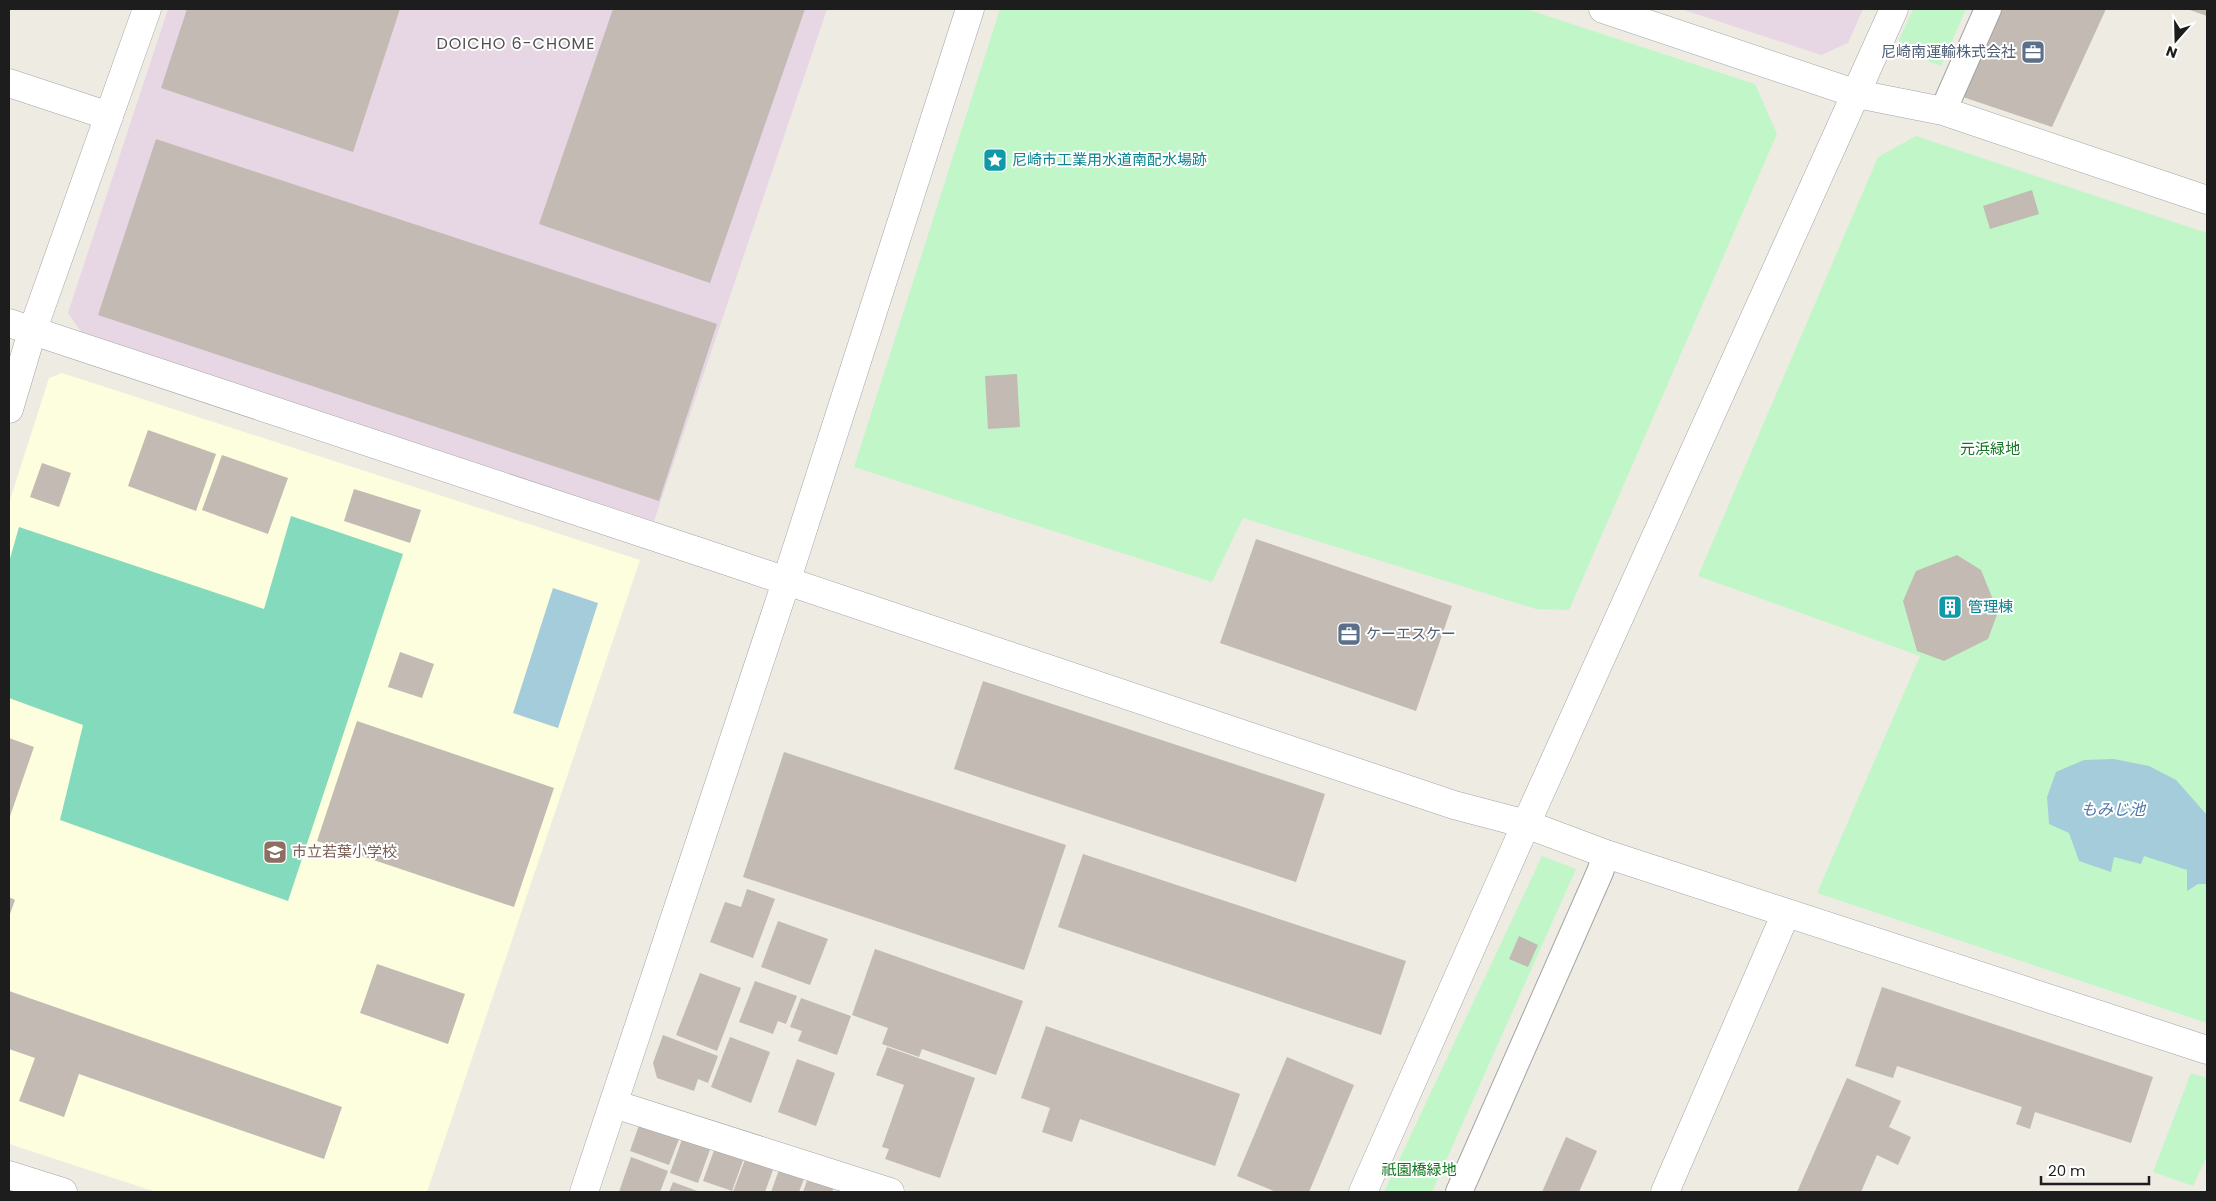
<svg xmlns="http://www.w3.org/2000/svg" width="2216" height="1201" viewBox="0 0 2216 1201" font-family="Poppins,'Noto Sans JP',sans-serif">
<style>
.industrial{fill:#e7d6e3}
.education{fill:#fcfedd}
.park{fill:#c1f7c8}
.pitch{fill:#84dabd}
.water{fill:#a5ccda}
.building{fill:#c2bab3}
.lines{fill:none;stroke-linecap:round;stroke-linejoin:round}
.pedestrian-casing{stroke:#a4a4a4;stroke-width:28}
.minor-casing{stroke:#a4a4a4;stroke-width:29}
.tertiary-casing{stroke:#a4a4a4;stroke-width:29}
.pedestrian{stroke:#fff;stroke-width:26}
.minor{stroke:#fff;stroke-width:28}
.tertiary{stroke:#fff;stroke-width:28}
.labels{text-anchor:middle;stroke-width:4;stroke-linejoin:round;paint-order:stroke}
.service-label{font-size:15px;fill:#4e5e75;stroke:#fff;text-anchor:end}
.culture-label{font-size:15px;fill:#0d838f;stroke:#fff;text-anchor:start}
.park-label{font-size:15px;fill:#10761d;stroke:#fff}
.education-label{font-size:15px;fill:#785e54;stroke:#fff;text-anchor:start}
.neighbourhood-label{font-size:16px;letter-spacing:1px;fill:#505050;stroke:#fff}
.water-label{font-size:16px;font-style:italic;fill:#4e77a8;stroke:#fff}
</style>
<rect width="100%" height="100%" fill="#eeebe3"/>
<g class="industrial">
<path d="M168,9H827L654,521L82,333L68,313Z"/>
<path d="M1681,9H1863L1848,43L1821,55Z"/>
</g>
<path class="education" d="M62,373L640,560L427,1192H156L9,1144V503L49,378Z"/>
<g class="park">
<path d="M1000,9H1526L1755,84L1777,134L1569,610L1536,609L1243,518L1212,582L854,467Z"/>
<path d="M1913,9H1966L1941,66L1895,49Z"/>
<path d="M1916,136L2207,233V1023L1817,893L1920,656L1698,576L1878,157Z"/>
<path d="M1542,856L1576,869L1432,1192H1384Z"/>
<path d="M2191,1073L2207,1078V1156L2193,1186L2153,1172Z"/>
</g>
<path class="pitch" d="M291,516L403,554L288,901L60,820L83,725L9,698V562L19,527L264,609Z"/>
<g class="water">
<path d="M553,588L598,603L558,728L513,713Z"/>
<path d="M2114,759L2149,766L2176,780L2207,815V884H2198L2187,891V870L2144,856L2141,864L2114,857L2111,872L2079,861L2069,833L2049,824L2047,797L2056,772L2084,760Z"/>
</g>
<g class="building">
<path d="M187,9H400L353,152L161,88Z"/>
<path d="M613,9H805L710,283L539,224Z"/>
<path d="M1999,9H2106L2052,127L1960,96Z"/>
<path d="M2187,9H2207V16Z"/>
<path d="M156,139L717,324L659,501L98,315Z"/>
<path d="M2032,190L2039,214L1990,229L1983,206Z"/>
<path d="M1017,374L1020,427L988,429L985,376Z"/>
<path d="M148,430L216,454L196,511L128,486Z"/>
<path d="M222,455L288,478L268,534L202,510Z"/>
<path d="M42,463L71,473L59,507L30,497Z"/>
<path d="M354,489L421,510L410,543L344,521Z"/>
<path d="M1256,539L1452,606L1416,711L1220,643Z"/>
<path d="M1957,555L1981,570L1998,612L1988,639L1944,661L1917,651L1903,601L1916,571Z"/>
<path d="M400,652L434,664L422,698L388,687Z"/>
<path d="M983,681L1325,794L1296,882L954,769Z"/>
<path d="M357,721L554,788L514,907L317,841Z"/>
<path d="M9,738L34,747L9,819Z"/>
<path d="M784,752L1066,845L1024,970L743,877Z"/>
<path d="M1083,854L1406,961L1381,1035L1058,927Z"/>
<path d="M747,889L775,899L753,958L710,942L725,902L741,907Z"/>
<path d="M9,897L15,900L9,917Z"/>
<path d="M778,921L828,939L810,985L761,967Z"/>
<path d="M1519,936L1538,945L1528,967L1509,959Z"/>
<path d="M875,949L1023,1001L996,1075L922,1049L919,1057L882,1044L888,1028L852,1015Z"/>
<path d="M377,964L465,994L448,1044L360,1013Z"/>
<path d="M700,973L741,988L717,1051L676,1035Z"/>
<path d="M755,981L797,996L786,1024L778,1021L773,1034L739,1022Z"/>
<path d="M1882,987L2153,1077L2131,1143L2035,1112L2030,1129L2016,1124L2022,1107L1897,1066L1893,1078L1855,1066Z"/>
<path d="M9,991L342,1107L324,1159L79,1074L64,1117L19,1101L35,1058L9,1049Z"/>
<path d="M801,998L851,1016L837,1055L798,1041L802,1031L790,1027Z"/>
<path d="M1046,1026L1240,1094L1215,1166L1080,1119L1072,1142L1042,1132L1050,1108L1021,1098Z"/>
<path d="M663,1035L718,1056L708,1083L698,1079L694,1091L657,1078L653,1063Z"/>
<path d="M730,1037L770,1052L751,1103L711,1087Z"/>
<path d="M887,1047L975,1078L940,1178L885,1159L889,1149L882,1147L904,1085L876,1075Z"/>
<path d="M1287,1057L1354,1085L1309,1192H1276L1237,1176Z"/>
<path d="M797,1059L835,1073L816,1126L778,1112Z"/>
<path d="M1847,1078L1901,1101L1889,1127L1911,1137L1898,1165L1877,1155L1861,1192H1797Z"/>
<path d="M639,1125L681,1134L669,1165L630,1151Z"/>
<path d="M684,1134L712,1144L698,1183L670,1173Z"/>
<path d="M1566,1137L1597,1151L1579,1192H1542Z"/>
<path d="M716,1145L745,1155L732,1191L703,1181Z"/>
<path d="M747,1154L775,1164L765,1192H733Z"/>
<path d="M631,1157L668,1171L660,1192H619Z"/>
<path d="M780,1167L805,1176L799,1192H771Z"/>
<path d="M809,1175L835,1185L832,1192H803Z"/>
<path d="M673,1182L700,1192H669Z"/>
</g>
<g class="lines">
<g class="pedestrian-casing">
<g id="pedestrian">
<path d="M1943,111L1988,9"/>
<path d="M1459,1192L1600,872L1606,854"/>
</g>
</g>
<g class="minor-casing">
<g id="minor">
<path d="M9,83L109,116"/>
<path d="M9,323L715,557L1454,805L1526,824L1606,854L2207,1050"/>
<path d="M9,409L32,332L147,9"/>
<path d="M614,1104L890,1192"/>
<path d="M9,1175L63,1192"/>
<path d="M584,1192L786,582L970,9"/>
<path d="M1665,1192L1786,913"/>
</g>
</g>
<g class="tertiary-casing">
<g id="tertiary">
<path d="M1603,9L1857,94L1943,111L2207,200"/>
<path d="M1363,1192L1526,824L1894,9"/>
</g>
</g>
<use href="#pedestrian" class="pedestrian"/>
<use href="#minor" class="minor"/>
<use href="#tertiary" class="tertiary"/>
</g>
<defs>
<g id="office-square" transform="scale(1.25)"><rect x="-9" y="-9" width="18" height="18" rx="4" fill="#5c6f8a" stroke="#fff"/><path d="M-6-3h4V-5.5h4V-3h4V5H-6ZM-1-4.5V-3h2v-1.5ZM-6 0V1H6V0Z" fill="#fff"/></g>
<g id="sight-square" transform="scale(1.25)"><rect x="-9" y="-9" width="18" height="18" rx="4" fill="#0f9aa8" stroke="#fff"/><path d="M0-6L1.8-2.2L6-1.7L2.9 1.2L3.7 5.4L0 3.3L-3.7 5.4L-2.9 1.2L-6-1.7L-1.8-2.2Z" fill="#fff"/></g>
<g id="building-square" transform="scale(1.25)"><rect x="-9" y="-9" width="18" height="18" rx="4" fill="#0f9aa8" stroke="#fff"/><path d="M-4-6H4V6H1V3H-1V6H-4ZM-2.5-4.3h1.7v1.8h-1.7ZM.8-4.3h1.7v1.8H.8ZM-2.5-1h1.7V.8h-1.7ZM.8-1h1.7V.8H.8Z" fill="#fff"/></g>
<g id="school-square" transform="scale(1.25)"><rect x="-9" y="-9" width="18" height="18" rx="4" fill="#8d6e63" stroke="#fff"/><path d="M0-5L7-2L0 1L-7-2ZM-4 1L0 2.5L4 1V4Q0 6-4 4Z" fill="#fff"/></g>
</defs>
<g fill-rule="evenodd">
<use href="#office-square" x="2033" y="52"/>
<use href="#sight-square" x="995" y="160"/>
<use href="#building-square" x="1950" y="607"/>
<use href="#office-square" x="1349" y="634"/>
<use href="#school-square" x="275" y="852"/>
</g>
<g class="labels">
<g class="service-label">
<text x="2016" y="57">尼崎南運輸株式会社</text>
<text x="1366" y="639" text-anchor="start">ケーエスケー</text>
</g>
<g class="culture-label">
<text x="1012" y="165">尼崎市工業用水道南配水場跡</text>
<text x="1968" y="612">管理棟</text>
</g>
<g class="park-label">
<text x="1990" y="454">元浜緑地</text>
<text x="1419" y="1175">祇園橋緑地</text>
</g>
<g class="education-label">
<text x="292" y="857">市立若葉小学校</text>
</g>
<g class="neighbourhood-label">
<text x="516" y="49">DOICHO 6-CHOME</text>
</g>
<g class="water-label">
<text x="2113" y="815">もみじ池</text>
</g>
</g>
<rect width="2216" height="1201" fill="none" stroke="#1d1d1d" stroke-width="20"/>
<g transform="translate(2176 40) rotate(200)" stroke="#ffffff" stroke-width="4" paint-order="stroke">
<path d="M0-4L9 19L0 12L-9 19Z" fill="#1d1d1d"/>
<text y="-8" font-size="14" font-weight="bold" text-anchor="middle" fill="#1d1d1d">N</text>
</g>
<path d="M2041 1176v8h108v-8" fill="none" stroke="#1d1d1d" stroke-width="2.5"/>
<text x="2048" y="1176" font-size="15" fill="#1d1d1d" stroke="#ffffff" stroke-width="4" paint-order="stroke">20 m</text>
</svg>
